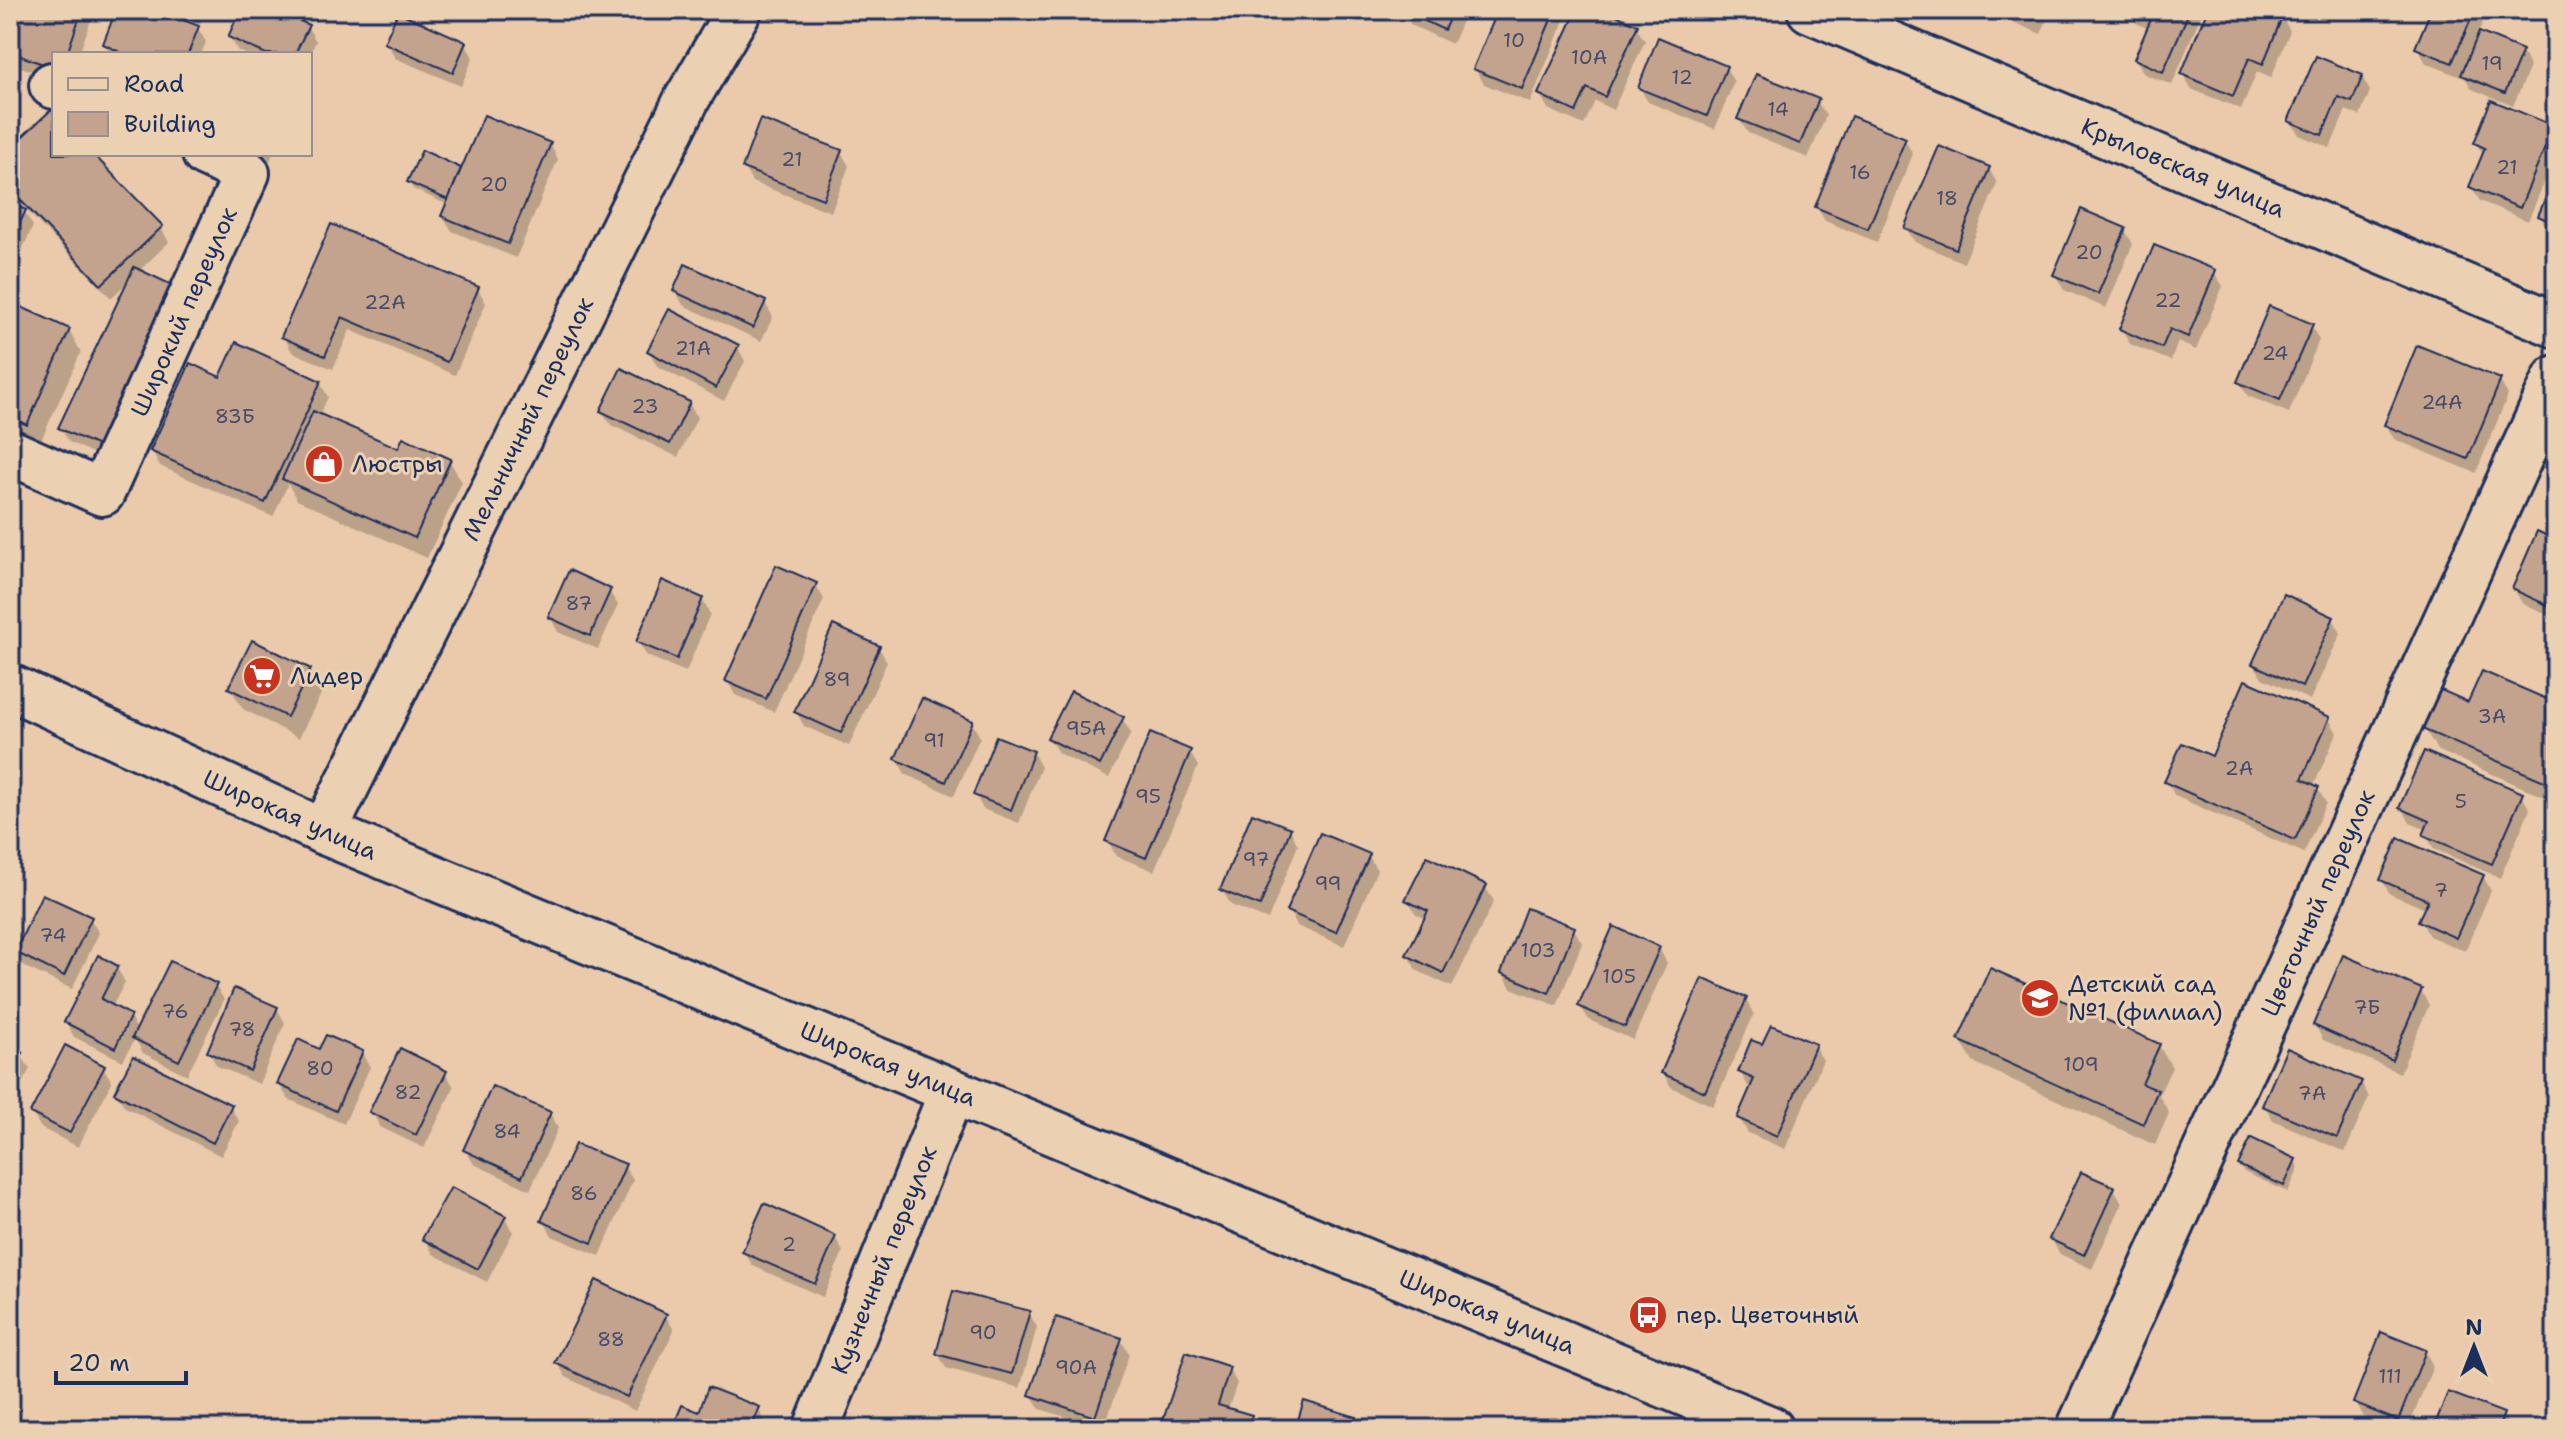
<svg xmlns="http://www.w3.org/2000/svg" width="2566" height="1439" viewBox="0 0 2566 1439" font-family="'Shantell Sans',sans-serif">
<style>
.shadow{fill:#0003}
.building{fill:#c4a38e;stroke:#1b2f5e;stroke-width:2}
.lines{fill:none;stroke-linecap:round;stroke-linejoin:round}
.minor-casing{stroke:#1b2f5e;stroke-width:50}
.minor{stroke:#ebd0b2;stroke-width:44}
.labels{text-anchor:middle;stroke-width:6;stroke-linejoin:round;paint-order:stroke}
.number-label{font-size:20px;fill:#454c6a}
.street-label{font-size:24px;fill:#1b2f5e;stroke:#ebd0b2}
.poi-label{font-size:24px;fill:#1b2f5e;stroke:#ebd0b2;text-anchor:start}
</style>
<rect width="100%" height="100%" fill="#eacaaa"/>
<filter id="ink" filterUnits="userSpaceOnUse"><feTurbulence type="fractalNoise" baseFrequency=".0125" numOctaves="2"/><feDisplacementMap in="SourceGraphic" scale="16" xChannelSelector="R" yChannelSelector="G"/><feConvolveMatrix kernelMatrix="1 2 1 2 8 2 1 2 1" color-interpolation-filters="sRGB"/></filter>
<g filter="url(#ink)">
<g class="shadow">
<path d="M21,10H85L91,20L79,54H54V79L15,65L10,56V41Z"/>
<path d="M118,10H205L200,24L194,22L206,42L201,54H111L105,44Z"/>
<path d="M242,10H271L307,26L316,41L310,54H245L238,51L230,37Z"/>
<path d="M1403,10H1467L1452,44L1411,25Z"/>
<path d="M1500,10H1566L1567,13L1530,103L1484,84L1475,69Z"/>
<path d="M1579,10H1600L1636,27L1645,41L1613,110L1595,101L1584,125L1548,109L1540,94Z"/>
<path d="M1993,10H2051L2041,34L1996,15Z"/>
<path d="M2128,10H2203L2172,85L2144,74L2136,59L2149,29L2136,23Z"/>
<path d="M2210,10H2266L2282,17L2290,31L2271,78L2257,72L2241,109L2191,89L2183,74Z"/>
<path d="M2434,10H2488L2478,34L2522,52L2530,67L2513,106L2472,89L2462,73L2461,77L2426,63L2418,48Z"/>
<path d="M387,43H465L473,58L461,86L395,58Z"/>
<path d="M1726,68L1734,82L1715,129L1648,102L1640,88Z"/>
<path d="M2362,77L2370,91L2360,116L2346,110L2330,148L2299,135L2291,121Z"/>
<path d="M1817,101L1826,116L1808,158L1748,133L1739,119Z"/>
<path d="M54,116V154H90L161,228L169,242L139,271L173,287L107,460L69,442L60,427L130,280L111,298L10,193V151Z"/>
<path d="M2552,128L2556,134V154L2528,221L2480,201L2471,187L2484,156L2476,143Z"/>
<path d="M1904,139L1913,154L1877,242L1825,221L1817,207Z"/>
<path d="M550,144L558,159L516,258L452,231L443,216L448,205L413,189L409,182L460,170L462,173Z"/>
<path d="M841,152L849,166L831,212L752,182L744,168Z"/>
<path d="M252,154H273L270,161Z"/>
<path d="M1989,169L1997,183L1964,263L1915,242L1906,228Z"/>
<path d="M2556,178V239L2553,238L2540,216Z"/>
<path d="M10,205L24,211L33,226L10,276Z"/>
<path d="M332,226L478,289L486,303L455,375L350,330L333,369L292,352L284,337Z"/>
<path d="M2124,229L2133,244L2106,308L2064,290L2055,275Z"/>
<path d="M2214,272L2223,286L2196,350L2178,342L2171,361L2130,344L2122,329Z"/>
<path d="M675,290L765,303L773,317L761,341L683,305Z"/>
<path d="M10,304L69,330L81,352L39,445L10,432Z"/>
<path d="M2311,325L2319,340L2289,413L2248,396L2239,382Z"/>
<path d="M737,346L745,361L724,401L657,366L649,351Z"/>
<path d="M221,380L320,382L328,397L319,416L399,451L449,460L462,482L427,558L297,500L288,484L273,517L160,466L152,451Z"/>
<path d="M2500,381L2508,395L2476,473L2394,439L2386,425Z"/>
<path d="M689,403L697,418L678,457L611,425L602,411Z"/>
<path d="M2556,542V618L2522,603L2514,589Z"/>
<path d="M815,584L824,599L774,712L735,695L727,680Z"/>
<path d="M609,591L618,605L598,649L558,632L550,617Z"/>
<path d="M702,599L710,614L686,672L647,656L638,642Z"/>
<path d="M2333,619L2341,633L2310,700L2262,678L2254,664Z"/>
<path d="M879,648L887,662L849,746L804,726L796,712Z"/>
<path d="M309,671L322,692L299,738L243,709L230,688Z"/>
<path d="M2469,705H2556V802L2437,750L2425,729Z"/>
<path d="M1122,719L1131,733L1109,778L1058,753L1049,738Z"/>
<path d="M2329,719L2337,733L2313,787L2318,789L2326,803L2304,853L2175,796L2167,781L2213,758Z"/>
<path d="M972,723L980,737L954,796L905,774L897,759Z"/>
<path d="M1189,751L1198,766L1154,871L1116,856L1108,841Z"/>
<path d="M1033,753L1041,767L1019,823L983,809L975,794Z"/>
<path d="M2521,795L2530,809L2500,878L2434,849L2426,835L2428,830L2410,823L2402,808Z"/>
<path d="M1290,830L1298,845L1268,920L1231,905L1222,890Z"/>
<path d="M1368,855L1377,870L1344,946L1297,926L1289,911Z"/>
<path d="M2483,876L2491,891L2465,951L2429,936L2421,921L2426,909L2390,894L2382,880Z"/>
<path d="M1485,887L1494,901L1452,987L1416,970L1408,955L1426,919L1416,914L1408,900Z"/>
<path d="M90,919L99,933L72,989L25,967L17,952Z"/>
<path d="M1574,929L1582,943L1557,1006L1511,988L1503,973Z"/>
<path d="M1659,948L1667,963L1633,1040L1589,1020L1580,1006Z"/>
<path d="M117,968L125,982L112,1007L130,1017L138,1031L216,986L224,1000L187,1075L143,1053L135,1039L123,1061L74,1037L66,1022Z"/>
<path d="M2421,991L2429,1005L2400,1073L2323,1040L2315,1025Z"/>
<path d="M1745,999L1754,1014L1713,1106L1671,1087L1663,1073Z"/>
<path d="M277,1008L285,1023L259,1084L217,1066L209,1052Z"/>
<path d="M1960,1040L2159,1046L2172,1067L2159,1095L2169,1113L2155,1145L1973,1062Z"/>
<path d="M1814,1046L1823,1060L1785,1149L1748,1133L1739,1118L1752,1088L1748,1086L1740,1072L1763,1047Z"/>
<path d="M10,1049L21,1055L30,1069L11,1103Z"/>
<path d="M320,1052L362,1053L370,1067L344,1124L288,1099L279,1084Z"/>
<path d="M103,1067L112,1082L78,1147L41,1128L32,1113Z"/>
<path d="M445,1072L454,1087L424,1148L380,1127L372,1112Z"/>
<path d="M2361,1082L2369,1097L2345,1152L2273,1120L2265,1106Z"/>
<path d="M116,1093L230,1107L239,1121L221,1156L125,1107Z"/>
<path d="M550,1113L558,1128L530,1190L474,1164L465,1150Z"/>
<path d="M2295,1161L2299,1168L2288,1192L2244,1172L2240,1165Z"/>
<path d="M624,1166L633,1180L600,1256L552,1236L544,1221Z"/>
<path d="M2114,1189L2122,1204L2092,1269L2060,1254L2051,1239Z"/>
<path d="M504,1217L513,1232L487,1282L433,1254L425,1239Z"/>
<path d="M835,1237L843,1252L823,1297L753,1266L744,1252Z"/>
<path d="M1028,1312L1037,1327L1020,1388L946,1368L938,1354Z"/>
<path d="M666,1316L674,1330L635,1411L566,1377L557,1363Z"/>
<path d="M1121,1340L1129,1354L1104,1429L1040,1409L1031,1395Z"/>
<path d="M2425,1351L2433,1366L2408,1429H2392L2363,1417L2355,1403Z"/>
<path d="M1229,1369L1237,1383L1228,1410L1251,1417L1258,1429H1162Z"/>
<path d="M758,1409L767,1424L764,1429H674L700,1414Z"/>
<path d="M2503,1415L2511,1429H2436Z"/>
<path d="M1355,1418L1361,1429H1297Z"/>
</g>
<g class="building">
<path d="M19,10H82L67,54H54V68L10,52V35Z"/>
<path d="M116,10H157L199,26L188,54H124L103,44Z"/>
<path d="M240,10H276L309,25L295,54H266L228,37Z"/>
<path d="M1401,10H1453L1444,30Z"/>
<path d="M1498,10H1555L1522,89L1473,69Z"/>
<path d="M1577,10H1605L1638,25L1605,97L1587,88L1576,112L1538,94Z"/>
<path d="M2008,10H2037L2033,20Z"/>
<path d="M2129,10H2190L2163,72L2134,59L2151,19Z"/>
<path d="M2207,10H2271L2283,15L2263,64L2249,58L2233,96L2181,74Z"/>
<path d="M2431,10H2475L2452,63L2415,48Z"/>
<path d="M398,12L466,42L453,73L384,43Z"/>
<path d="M2479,32L2523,50L2505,93L2461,75Z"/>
<path d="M1658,37L1727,66L1707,116L1638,88Z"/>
<path d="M2316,56L2363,75L2352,102L2338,97L2322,135L2288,121Z"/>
<path d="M1756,74L1819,99L1800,144L1737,119Z"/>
<path d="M2491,100L2554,126L2520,208L2469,187L2485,148L2474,143Z"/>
<path d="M51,110L54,113V154H93L163,226L101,285L10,189V148Z"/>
<path d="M484,115L551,143L508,244L441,216Z"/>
<path d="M1851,116L1906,138L1868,229L1815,207Z"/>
<path d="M760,119L842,150L823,199L742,168Z"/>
<path d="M1939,146L1990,167L1956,249L1904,228Z"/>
<path d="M422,150L461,168L448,200L407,182Z"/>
<path d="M2556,173V224L2538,216Z"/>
<path d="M10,203L26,210L10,244Z"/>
<path d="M2081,209L2126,228L2098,294L2053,275Z"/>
<path d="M331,224L479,287L447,362L342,317L325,356L281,337Z"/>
<path d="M2154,245L2216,270L2188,337L2170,329L2162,348L2119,329Z"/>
<path d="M685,264L766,301L753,328L673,291Z"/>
<path d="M134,267L174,286L98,446L58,428Z"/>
<path d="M10,302L70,329L27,425L10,417Z"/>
<path d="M2269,306L2313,324L2280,400L2237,382Z"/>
<path d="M669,309L739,345L716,388L647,351Z"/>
<path d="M236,342L321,381L265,503L150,451L190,363L220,377Z"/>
<path d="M2417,345L2501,379L2468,459L2384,425Z"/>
<path d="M621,368L690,402L670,444L600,411Z"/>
<path d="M313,411L398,448L403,437L451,459L415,538L282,479Z"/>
<path d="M2537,531L2556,540V609L2512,589Z"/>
<path d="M776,565L817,583L766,699L725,681Z"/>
<path d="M569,570L611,589L590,636L548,617Z"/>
<path d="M662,580L703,598L677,659L636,642Z"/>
<path d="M2284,594L2334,617L2302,687L2252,664Z"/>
<path d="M833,625L880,646L841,733L794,712Z"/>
<path d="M252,640L311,669L287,717L228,688Z"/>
<path d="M2482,671L2556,703V786L2422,729L2439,689L2468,702Z"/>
<path d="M2245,680L2330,717L2302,779L2319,787L2295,840L2164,782L2182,743L2212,756Z"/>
<path d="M1071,691L1124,717L1100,765L1047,738Z"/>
<path d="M922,698L973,721L946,782L895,759Z"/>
<path d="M1150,733L1191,750L1146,858L1105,841Z"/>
<path d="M996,736L1034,751L1011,810L973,795Z"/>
<path d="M2424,751L2523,793L2492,864L2423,835L2429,821L2399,808Z"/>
<path d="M1252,813L1291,828L1260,906L1220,890Z"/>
<path d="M1320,833L1370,854L1336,932L1286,911Z"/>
<path d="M2398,838L2484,875L2456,938L2418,921L2428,900L2380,880Z"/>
<path d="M1427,856L1487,885L1443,973L1406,955L1428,911L1405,900Z"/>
<path d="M42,894L92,917L64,976L15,952Z"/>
<path d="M1526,908L1575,927L1549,993L1501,973Z"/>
<path d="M1613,926L1660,947L1625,1027L1578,1006Z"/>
<path d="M98,955L118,966L101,999L131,1015L115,1048L64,1022Z"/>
<path d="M2343,955L2422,989L2392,1060L2313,1025Z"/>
<path d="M170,961L217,984L179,1061L132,1038Z"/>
<path d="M1990,968L2160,1044L2142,1084L2158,1090L2143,1124L1958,1040Z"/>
<path d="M1702,978L1747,998L1705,1092L1661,1073Z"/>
<path d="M234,988L278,1007L250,1071L207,1052Z"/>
<path d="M1771,1025L1816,1044L1777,1136L1737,1118L1754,1079L1738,1072L1751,1040L1762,1044Z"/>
<path d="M326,1035L363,1051L336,1111L277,1084L298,1039L319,1049Z"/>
<path d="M65,1045L105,1066L70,1133L30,1113Z"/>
<path d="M10,1046L23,1053L10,1076Z"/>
<path d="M400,1048L447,1071L416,1135L369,1112Z"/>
<path d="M2287,1048L2362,1081L2337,1138L2262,1106Z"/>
<path d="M133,1056L232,1105L213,1143L114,1093Z"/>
<path d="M492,1086L551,1112L522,1177L463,1150Z"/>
<path d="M2251,1138L2296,1159L2284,1186L2238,1165Z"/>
<path d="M575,1144L626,1164L592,1243L541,1221Z"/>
<path d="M2081,1172L2115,1187L2084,1255L2049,1239Z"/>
<path d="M451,1187L506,1216L478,1269L422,1239Z"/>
<path d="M764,1203L836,1236L815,1284L742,1252Z"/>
<path d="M596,1280L667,1314L627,1397L555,1363Z"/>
<path d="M953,1291L1030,1311L1012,1374L936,1354Z"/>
<path d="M1056,1317L1122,1338L1095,1417L1029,1395Z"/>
<path d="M2381,1332L2426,1350L2398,1421L2353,1403Z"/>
<path d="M1186,1352L1230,1367L1218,1405L1252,1415L1248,1429H1160Z"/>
<path d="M708,1387L760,1407L751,1429H672L682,1405L699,1412Z"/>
<path d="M2448,1392L2504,1413L2498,1429H2433Z"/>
<path d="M1304,1401L1356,1417L1352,1429H1295Z"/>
</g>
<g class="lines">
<g class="minor-casing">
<g id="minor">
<path d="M1810,10L2556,325"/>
<path d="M52,85L54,86"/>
<path d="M10,452L102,493L247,173L205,154"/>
<path d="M10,687L324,832L1771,1429"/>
<path d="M324,832L687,99L739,10"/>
<path d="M816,1429L952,1091"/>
<path d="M2079,1429L2556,378"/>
</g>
</g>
<use href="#minor" class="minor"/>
</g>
</g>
<defs>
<g id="shop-disc" transform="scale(2)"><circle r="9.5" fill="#c8321e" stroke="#ebd0b2"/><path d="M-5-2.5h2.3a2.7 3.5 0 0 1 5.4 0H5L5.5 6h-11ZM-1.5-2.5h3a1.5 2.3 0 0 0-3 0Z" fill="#fff"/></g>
<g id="supermarket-disc" transform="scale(2)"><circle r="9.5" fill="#c8321e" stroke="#ebd0b2"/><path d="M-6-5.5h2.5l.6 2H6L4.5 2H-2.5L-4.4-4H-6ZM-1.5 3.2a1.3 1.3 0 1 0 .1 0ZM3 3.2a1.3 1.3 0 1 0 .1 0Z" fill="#fff"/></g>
<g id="school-disc" transform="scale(2)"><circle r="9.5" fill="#c8321e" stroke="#ebd0b2"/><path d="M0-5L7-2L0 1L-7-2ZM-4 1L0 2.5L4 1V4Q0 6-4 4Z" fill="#fff"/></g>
<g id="bus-disc" transform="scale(2)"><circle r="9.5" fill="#c8321e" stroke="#ebd0b2"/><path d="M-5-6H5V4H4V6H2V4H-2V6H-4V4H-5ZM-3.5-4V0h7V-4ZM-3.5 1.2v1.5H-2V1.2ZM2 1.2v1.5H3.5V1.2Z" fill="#fff"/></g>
</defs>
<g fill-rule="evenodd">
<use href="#shop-disc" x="324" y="464"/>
<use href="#supermarket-disc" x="262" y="676"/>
<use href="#school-disc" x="2040" y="998"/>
<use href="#bus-disc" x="1648" y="1315"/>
</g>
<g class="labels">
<g class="number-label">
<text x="1514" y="47">10</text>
<text x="1589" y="64">10А</text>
<text x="2492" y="70">19</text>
<text x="1682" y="84">12</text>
<text x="1778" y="116">14</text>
<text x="792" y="166">21</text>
<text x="2507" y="174">21</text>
<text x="1860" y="179">16</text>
<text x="494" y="191">20</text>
<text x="1947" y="205">18</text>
<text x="2089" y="259">20</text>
<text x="2168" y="307">22</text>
<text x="385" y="309">22А</text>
<text x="693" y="355">21А</text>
<text x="2275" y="360">24</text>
<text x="2442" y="409">24А</text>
<text x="645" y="413">23</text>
<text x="235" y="423">83Б</text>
<text x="579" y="610">87</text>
<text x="837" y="686">89</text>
<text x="2492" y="723">3А</text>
<text x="1086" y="735">95А</text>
<text x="934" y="747">91</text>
<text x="2239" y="775">2А</text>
<text x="1148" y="803">95</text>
<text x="2461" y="808">5</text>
<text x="1256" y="866">97</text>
<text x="1328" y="890">99</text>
<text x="2441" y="897">7</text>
<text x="53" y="942">74</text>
<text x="1538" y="957">103</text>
<text x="1619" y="983">105</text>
<text x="2367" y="1014">7Б</text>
<text x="175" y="1018">76</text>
<text x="242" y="1036">78</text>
<text x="2081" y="1071">109</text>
<text x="320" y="1075">80</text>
<text x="408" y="1099">82</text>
<text x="2312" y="1100">7А</text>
<text x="507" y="1138">84</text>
<text x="584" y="1200">86</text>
<text x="789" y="1251">2</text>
<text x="983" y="1339">90</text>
<text x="611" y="1346">88</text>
<text x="1076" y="1374">90А</text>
<text x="2390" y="1383">111</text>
</g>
<g class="street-label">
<text transform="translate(2183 168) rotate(23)" y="8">Крыловская улица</text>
<text transform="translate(184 312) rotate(-66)" y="8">Широкий переулок</text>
<text transform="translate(528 419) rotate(-64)" y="8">Мельничный переулок</text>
<text transform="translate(290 815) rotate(24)" y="8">Широкая улица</text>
<text transform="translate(2318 903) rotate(-66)" y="8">Цветочный переулок</text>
<text transform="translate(888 1064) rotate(22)" y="8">Широкая улица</text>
<text transform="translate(884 1260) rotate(-68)" y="8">Кузнечный переулок</text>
<text transform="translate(1487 1312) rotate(22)" y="8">Широкая улица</text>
</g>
<g class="poi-label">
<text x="352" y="472">Люстры</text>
<text x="290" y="684">Лидер</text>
<text x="2068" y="992">Детский сад<tspan x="2068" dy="28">№1 (филиал)</tspan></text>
<text x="1676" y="1323">пер. Цветочный</text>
</g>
</g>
<rect width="2566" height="1439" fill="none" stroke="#ebd0b2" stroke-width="40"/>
<rect x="20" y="20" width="2526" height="1399" fill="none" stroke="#1b2f5e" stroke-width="3" filter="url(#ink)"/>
<rect x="52" y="52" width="260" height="104" fill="#ebd0b2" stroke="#989090" stroke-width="2"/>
<rect x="68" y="78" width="40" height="12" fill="#ebd0b2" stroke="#989090" stroke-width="2"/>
<text x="124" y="92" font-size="24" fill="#1b2f5e">Road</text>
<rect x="68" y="112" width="40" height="24" fill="#c4a38e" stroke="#989090" stroke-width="2"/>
<text x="124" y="132" font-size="24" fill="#1b2f5e">Building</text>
<g transform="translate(2474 1347)" stroke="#ebd0b2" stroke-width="6" paint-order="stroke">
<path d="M0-6L14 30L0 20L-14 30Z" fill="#1b2f5e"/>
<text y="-12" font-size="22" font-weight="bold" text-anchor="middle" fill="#1b2f5e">N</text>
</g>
<path d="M56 1371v12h130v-12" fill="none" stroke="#1b2f5e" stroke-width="4"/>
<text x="68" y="1371" font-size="24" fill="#1b2f5e" stroke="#ebd0b2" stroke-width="6" paint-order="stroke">20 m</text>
</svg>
